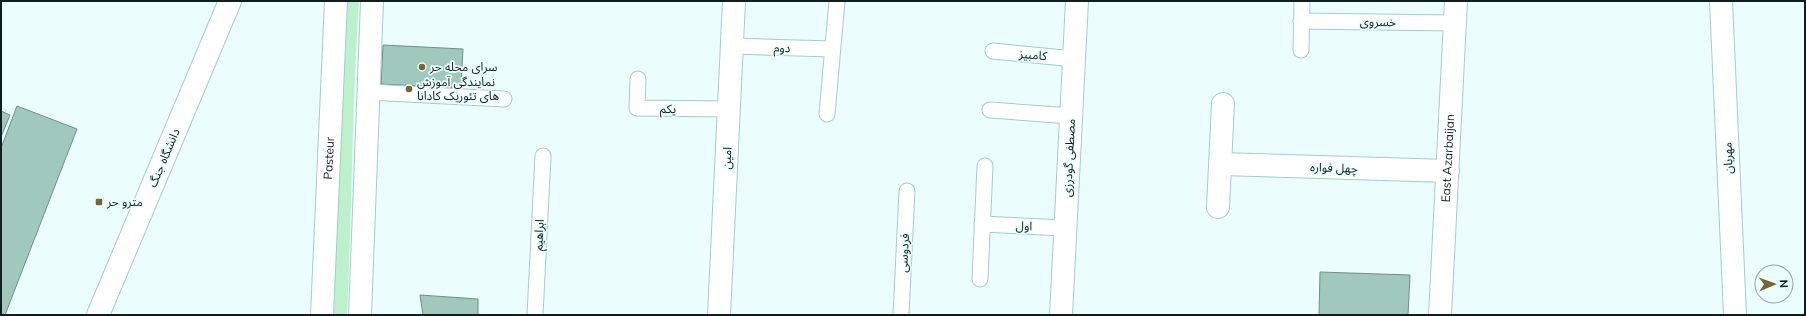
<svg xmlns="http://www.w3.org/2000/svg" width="1806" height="316" viewBox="0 0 1806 316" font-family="Mulish,'Noto Sans Arabic',sans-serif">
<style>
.green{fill:#bdf1cb}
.building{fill:#a0c8bc;stroke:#6c9287}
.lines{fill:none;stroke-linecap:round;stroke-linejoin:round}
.lane-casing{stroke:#a1cdce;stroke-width:17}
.street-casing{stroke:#a1cdce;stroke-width:24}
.secondary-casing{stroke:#a1cdce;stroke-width:24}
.lane{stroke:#fff;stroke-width:15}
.street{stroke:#fff;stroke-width:22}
.secondary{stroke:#fff;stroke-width:22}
.poi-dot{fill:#796433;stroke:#ecfdfd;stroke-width:1.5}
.labels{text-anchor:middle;stroke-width:3.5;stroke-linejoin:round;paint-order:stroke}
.street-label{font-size:12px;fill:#0e1f20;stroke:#ecfdfd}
.poi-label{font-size:12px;fill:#0e1f20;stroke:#ecfdfd;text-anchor:start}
</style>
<rect width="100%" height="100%" fill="#ecfdfd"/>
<path class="green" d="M346,1H359C352,106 352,210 347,315H334L339,145Z"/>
<g class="building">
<path d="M383,45L463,49L461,88L381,84Z"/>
<path d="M17,106L77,129L5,315H1V148Z"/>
<path d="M1,111L10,115L1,137Z"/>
<path d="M1320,272L1410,275L1408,315H1319Z"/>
<path d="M420,295L478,299V315H423Z"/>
</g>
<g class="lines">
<g class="lane-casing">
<g id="lane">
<path d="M1301,21L1455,23"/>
<path d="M732,46L832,49"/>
<path d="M1301,50L1302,1"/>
<path d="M993,51L1074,59"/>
<path d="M638,79L637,108L729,109"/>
<path d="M368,92L504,99"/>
<path d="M990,110L1071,116"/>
<path d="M827,114L837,1"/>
<path d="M982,224L1065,228"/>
<path d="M980,279L985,166"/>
<path d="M535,315L543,156"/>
<path d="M901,315L907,191"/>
</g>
</g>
<g class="street-casing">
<g id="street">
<path d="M1721,1L1735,315"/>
<path d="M1221,164L1448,171"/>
<path d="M1218,207L1223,104"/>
<path d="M719,315L734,1"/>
<path d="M1061,315L1077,1"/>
</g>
</g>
<g class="secondary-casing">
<g id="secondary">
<path d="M98,315L230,1"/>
<path id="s1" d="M322,315L336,1"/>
<path d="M360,315L372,1"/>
<path id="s2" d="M1440,315L1456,1"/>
</g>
</g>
<use href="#lane" class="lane"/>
<use href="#street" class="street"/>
<use href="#secondary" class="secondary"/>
</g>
<g class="poi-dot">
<circle cx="422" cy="67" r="4"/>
<circle cx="409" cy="89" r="4"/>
<rect x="95" y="198" width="8" height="8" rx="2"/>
</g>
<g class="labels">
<g class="street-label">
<text transform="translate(1378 22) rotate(1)" y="4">خسروی</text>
<text transform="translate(782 48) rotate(2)" y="4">دوم</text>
<text transform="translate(1033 55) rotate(5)" y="4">کامبیز</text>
<text transform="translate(668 109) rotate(1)" y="4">یکم</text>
<text transform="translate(164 158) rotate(-67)" y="4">دانشگاه جنگ</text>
<text dy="4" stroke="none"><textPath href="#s1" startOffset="157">Pasteur</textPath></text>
<text transform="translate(727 158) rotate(-87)" y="4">امین</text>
<text transform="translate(1069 158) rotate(-87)" y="4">مصطفی گودرزی</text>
<text dy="4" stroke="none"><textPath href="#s2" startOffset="157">East Azarbaijan</textPath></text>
<text transform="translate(1728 158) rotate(-92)" y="4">مهربان</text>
<text transform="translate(1334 168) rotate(2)" y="4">چهل فواره</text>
<text transform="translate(1024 226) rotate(2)" y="4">اول</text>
<text transform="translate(539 235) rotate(-87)" y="4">ابراهیم</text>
<text transform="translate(904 253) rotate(-87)" y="4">فردوسی</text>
</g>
<g class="poi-label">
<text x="430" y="71">سرای محله حر</text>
<text x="417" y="86">نمایندگی آموزش<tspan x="417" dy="14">های تئوریک کادانا</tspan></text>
<text x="107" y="206">مترو حر</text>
</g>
</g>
<rect width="1806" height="316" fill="none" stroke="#0e1f20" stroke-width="4"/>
<g transform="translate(1774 284) rotate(88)"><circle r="19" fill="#ecfdfd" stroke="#93a4a5"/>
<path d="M0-3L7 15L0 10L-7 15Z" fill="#796433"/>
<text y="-6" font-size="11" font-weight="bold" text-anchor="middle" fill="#0e1f20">N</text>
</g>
</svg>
